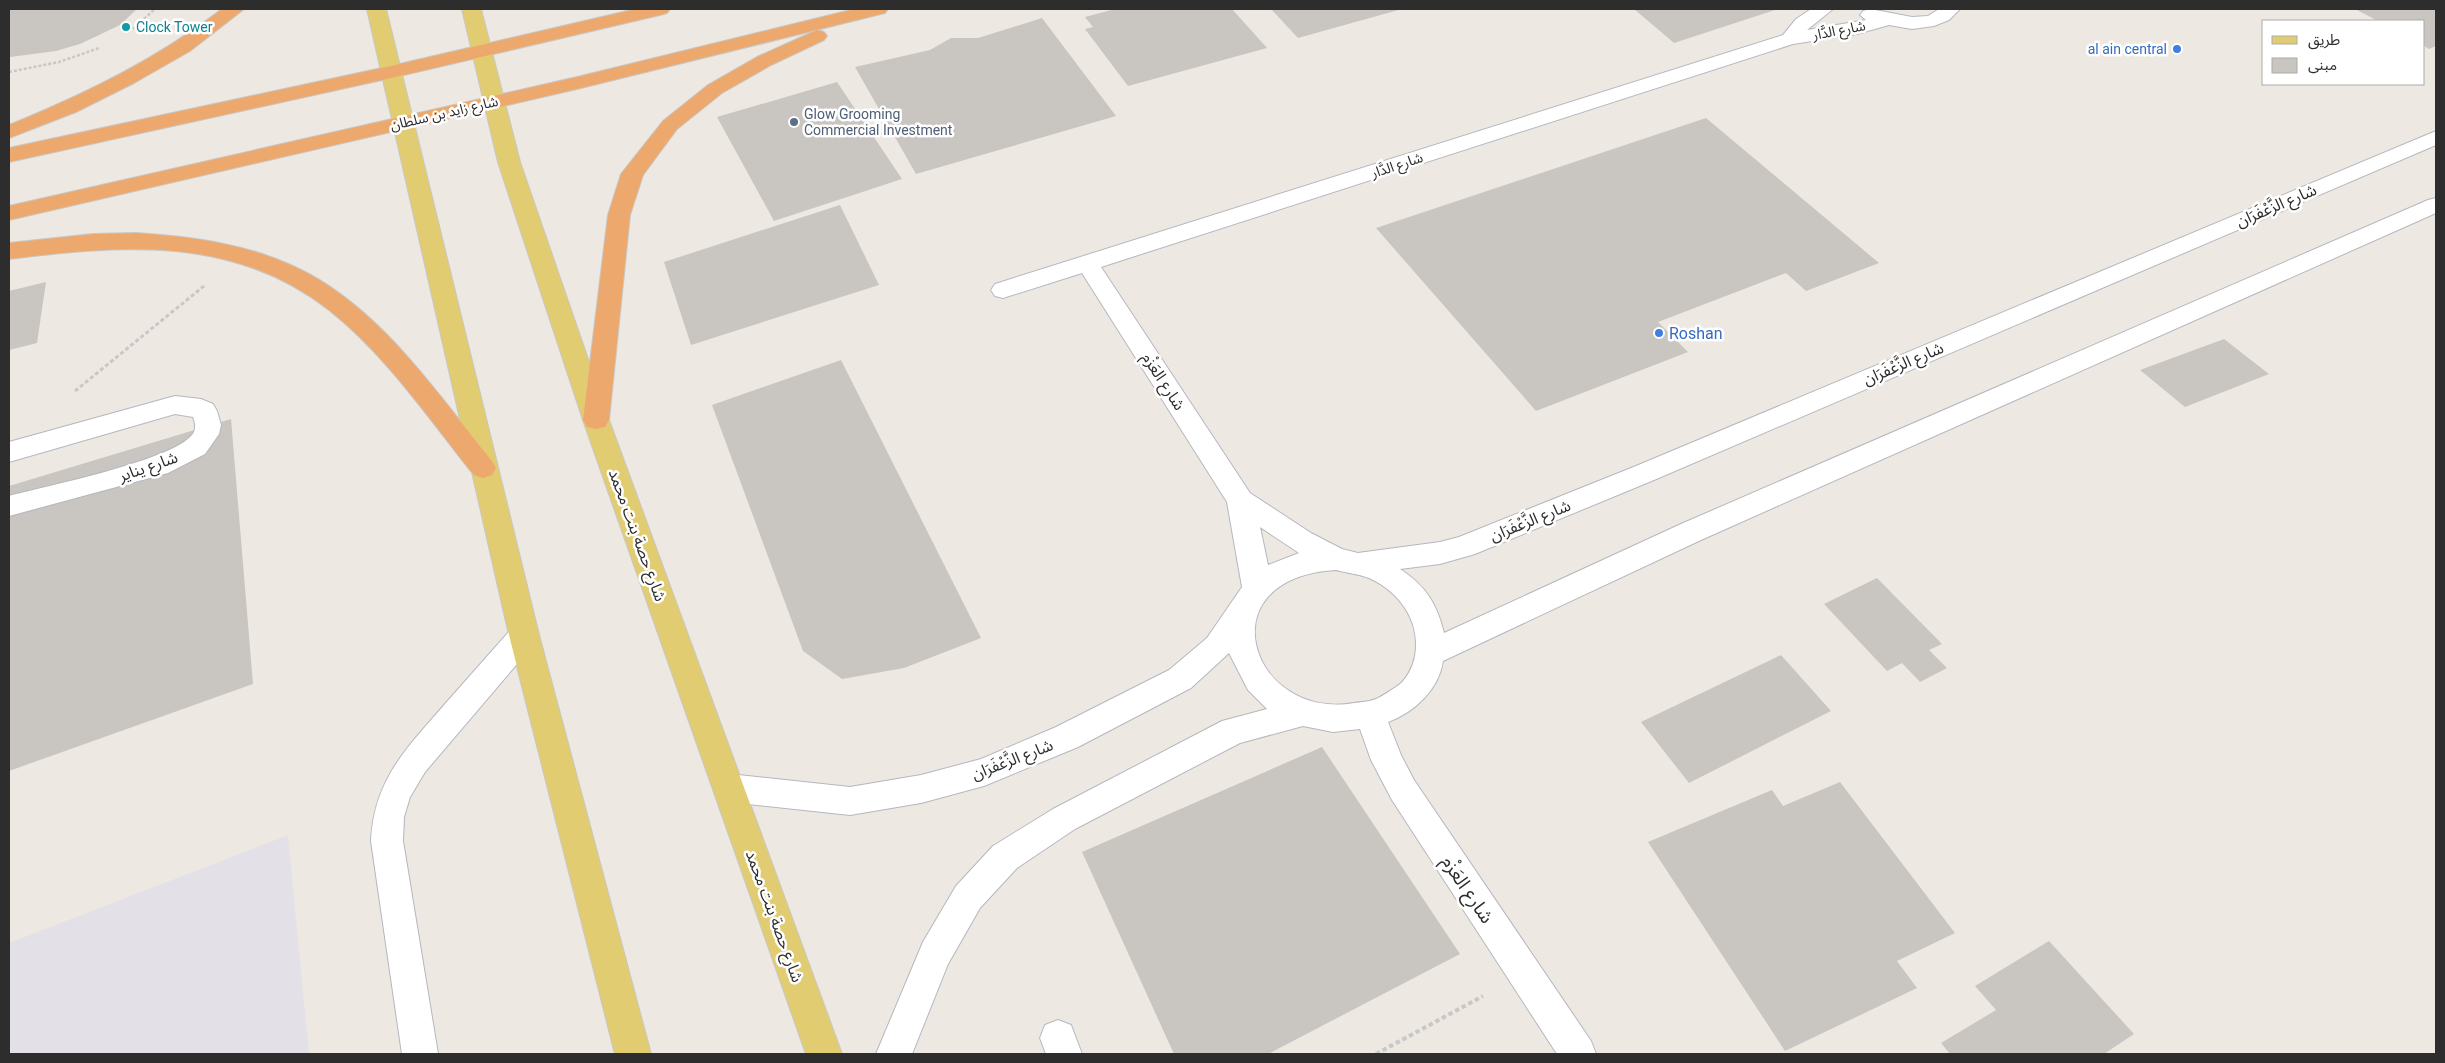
<svg xmlns="http://www.w3.org/2000/svg" width="2445" height="1063" viewBox="0 0 2445 1063" font-family="Roboto,'Noto Sans Arabic',sans-serif">
<style>
.industrial{fill:#e3e1e7}
.building{fill:#c9c5c0}
.lines{fill:none;stroke-linecap:round;stroke-linejoin:round}
.minor-casing{stroke:#b5b7bf;stroke-width:2}
.major-casing{stroke:#c8c8c8;stroke-width:2}
.highway-casing{stroke:#c8c8c8;stroke-width:2}
.path-far2{stroke:#c8c8c8;stroke-width:2.5;stroke-dasharray:3 2;stroke-linecap:butt}
.path-far1{stroke:#c8c8c8;stroke-width:3;stroke-dasharray:4 2.5;stroke-linecap:butt}
.path{stroke:#c8c8c8;stroke-width:4;stroke-dasharray:4.5 3;stroke-linecap:butt}
.minor{fill:#fff;fill-rule:evenodd}
.major{fill:#e2cc72;fill-rule:evenodd}
.highway{fill:#eda96d;fill-rule:evenodd}
.culture-dot{fill:#0f9aa8;stroke:#fff;stroke-width:2}
.shop-dot{fill:#3f7fe0;stroke:#fff;stroke-width:2}
.service-dot{fill:#5c6f8a;stroke:#fff;stroke-width:2}
.labels{text-anchor:middle;stroke-width:5;stroke-linejoin:round;paint-order:stroke}
.far-culture-label{font-size:14px;fill:#0d838f;stroke:#fff;text-anchor:start}
.far-street-label{font-size:14px;fill:#2d2d2d;stroke:#fff}
.far-shop-label{font-size:14px;fill:#366cbe;stroke:#fff;text-anchor:end}
.far-service-label{font-size:14px;fill:#4e5e75;stroke:#fff;text-anchor:start}
.street-label{font-size:16px;fill:#2d2d2d;stroke:#fff}
.shop-label{font-size:16px;fill:#366cbe;stroke:#fff;text-anchor:start}
.near-street-label{font-size:19px;fill:#2d2d2d;stroke:#fff}
</style>
<rect width="100%" height="100%" fill="#ede9e2"/>
<path class="industrial" d="M288,835L309,1054H9V943Z"/>
<g class="building">
<path d="M9,9H137L120,25L80,44L56,51L10,57Z"/>
<path d="M1115,9H1232L1267,48L1128,86L1085,29L1093,27L1085,17Z"/>
<path d="M1271,9H1402L1298,38Z"/>
<path d="M1634,9H1778L1674,43Z"/>
<path d="M2355,9H2436V46L2429,49L2424,46V21H2378Z"/>
<path d="M1042,18L1116,116L916,174L855,67L930,50L951,38H978Z"/>
<path d="M837,82L902,179L774,221L717,117Z"/>
<path d="M1706,118L1879,263L1806,291L1786,273L1658,322L1688,352L1536,411L1376,228Z"/>
<path d="M840,205L879,285L691,345L664,262Z"/>
<path d="M46,282L37,343L9,350V291Z"/>
<path d="M2224,339L2269,374L2185,407L2140,370Z"/>
<path d="M841,360L981,638L904,668L842,679L803,651L712,405Z"/>
<path d="M231,419L253,684L9,771V486Z"/>
<path d="M1877,578L1942,644L1929,650L1947,668L1920,682L1902,663L1887,671L1824,604Z"/>
<path d="M1781,655L1831,711L1689,783L1641,722Z"/>
<path d="M1322,747L1460,954L1268,1054H1174L1082,852Z"/>
<path d="M1840,782L1955,933L1897,961L1917,988L1785,1051L1648,842L1772,790L1783,806Z"/>
<path d="M2049,941L2134,1034L2104,1054H1950L1941,1043L1996,1010L1975,986Z"/>
</g>
<g class="lines">
<g class="minor-casing">
<g id="minor">
<path d="M1811,9H1833L1807,30L1866,20L1860,15L1863,11L1870,9L1912,17L1928,16L1939,9H1960L1949,20L1934,26L1912,29L1889,25L1857,34L1793,44L1101,267L1250,493L1311,533L1342,549L1358,553L1440,542L1459,537L1636,466L2436,131V145L1654,480L1475,554L1440,564L1400,569C1426,586 1437,604 1444,633L1681,524L2428,200L2436,198V213L1701,540L1443,661C1439,689 1415,712 1388,722L1401,755L1414,780L1591,1041L1596,1054H1557L1392,800L1371,760L1360,729L1333,732L1303,726L1240,743L1075,829L1017,868L980,908L948,964L912,1054H876L923,942L956,886L993,846L1053,809L1222,721L1267,709L1248,690L1229,653L1191,688L1078,747L984,786L921,803L850,815L729,802L718,798L713,788L718,778L729,774L850,787L921,775L981,759L1056,727L1169,670L1207,638L1242,587L1227,502L1082,273L1003,298L995,296L991,290L995,284L1783,35L1796,19ZM1260,527L1299,553L1268,565ZM1336,570C1347,573 1359,574 1369,578C1400,592 1421,622 1415,656C1413,667 1406,681 1396,687C1389,691 1383,696 1376,699C1369,702 1361,702 1354,703C1251,721 1203,578 1336,570Z"/>
<path d="M175,396L201,399L213,404L217,411L221,425L219,434L205,454L168,473L9,516V496C42,487 181,459 194,432C196,427 195,422 193,417L175,414L9,462V442Z"/>
<path d="M524,623L534,626L539,635L534,644L425,772L410,797L404,817L403,841L438,1054H402L371,841C374,779 407,748 445,704C468,678 491,652 514,626Z"/>
<path d="M1058,1020L1071,1025L1082,1054H1046L1040,1038L1045,1025Z"/>
</g>
</g>
<g class="major-casing">
<g id="major">
<path d="M367,9H386L539,635L651,1054H615L509,635Z"/>
<path d="M462,9H481L520,162L609,420L842,1054H806L583,420L498,162Z"/>
</g>
</g>
<g class="highway-casing">
<g id="highway">
<path d="M222,9H244L190,51L134,83L76,112L9,138V125C85,94 157,59 222,9Z"/>
<path d="M636,9H670L667,13L660,15L391,78L9,162V148L391,66Z"/>
<path d="M855,9H888L885,13L577,89L9,220V206L577,77Z"/>
<path d="M817,30L824,32L827,36L824,40L771,65L722,93L677,129L643,175L630,215L609,420L605,427L596,429L587,427L583,420L608,215L621,174L663,121L708,85L757,57Z"/>
<path d="M136,233C196,237 256,245 309,274C386,316 438,395 492,461L496,468L492,475L483,478L474,475C429,419 386,355 329,310C233,235 122,245 9,259V243L93,234Z"/>
</g>
</g>
<g class="path-far2">
<path d="M133,29L155,9"/>
<path d="M9,72L59,62L99,48"/>
</g>
<path class="path-far1" d="M75,391L204,286"/>
<path class="path" d="M1376,1054L1483,996"/>
<use href="#minor" class="minor"/>
<use href="#major" class="major"/>
<use href="#highway" class="highway"/>
</g>
<circle class="culture-dot" cx="126" cy="27" r="5"/>
<g class="shop-dot">
<circle cx="2177" cy="49" r="5"/>
<circle cx="1659" cy="333" r="5"/>
</g>
<circle class="service-dot" cx="794" cy="122" r="5"/>
<g class="labels">
<g class="far-culture-label">
<text x="136" y="32">Clock Tower</text>
</g>
<g class="far-street-label">
<text transform="translate(1839 30) rotate(-11)" y="5">شارع الدَّار</text>
<text transform="translate(444 113) rotate(-13)" y="5">شارع زايد بن سلطان</text>
<text transform="translate(1397 165) rotate(-18)" y="5">شارع الدَّار</text>
</g>
<g class="far-shop-label">
<text x="2167" y="54">al ain central</text>
</g>
<g class="far-service-label">
<text x="804" y="119">Glow Grooming<tspan x="804" dy="16">Commercial Investment</tspan></text>
</g>
<g class="street-label">
<text transform="translate(2276 205) rotate(-23)" y="6">شارع الزَّعْفَرَان</text>
<text transform="translate(1903 363) rotate(-23)" y="6">شارع الزَّعْفَرَان</text>
<text transform="translate(1164 381) rotate(57)" y="6">شارع العَزْم</text>
<text transform="translate(148 466) rotate(-19)" y="6">شارع يناير</text>
<text transform="translate(1530 520) rotate(-22)" y="6">شارع الزَّعْفَرَان</text>
<text transform="translate(638 535) rotate(70)" y="6">شارع حصة بنت محمد</text>
<text transform="translate(1012 759) rotate(-21)" y="6">شارع الزَّعْفَرَان</text>
<text transform="translate(775 916) rotate(70)" y="6">شارع حصة بنت محمد</text>
</g>
<g class="shop-label">
<text x="1669" y="339">Roshan</text>
</g>
<g class="near-street-label">
<text transform="translate(1468 889) rotate(56)" y="7">شارع العَزْم</text>
</g>
</g>
<rect width="2445" height="1063" fill="none" stroke="#2d2d2d" stroke-width="20"/>
<rect x="2262" y="20" width="162" height="65" fill="#ffffff" stroke="#ababab"/>
<rect x="2272" y="36" width="25" height="8" fill="#e2cc72" stroke="#ababab"/>
<text x="2308" y="45" font-size="15" fill="#2d2d2d">طريق</text>
<rect x="2272" y="58" width="25" height="15" fill="#c9c5c0" stroke="#ababab"/>
<text x="2308" y="70" font-size="15" fill="#2d2d2d">مبنى</text>
</svg>
